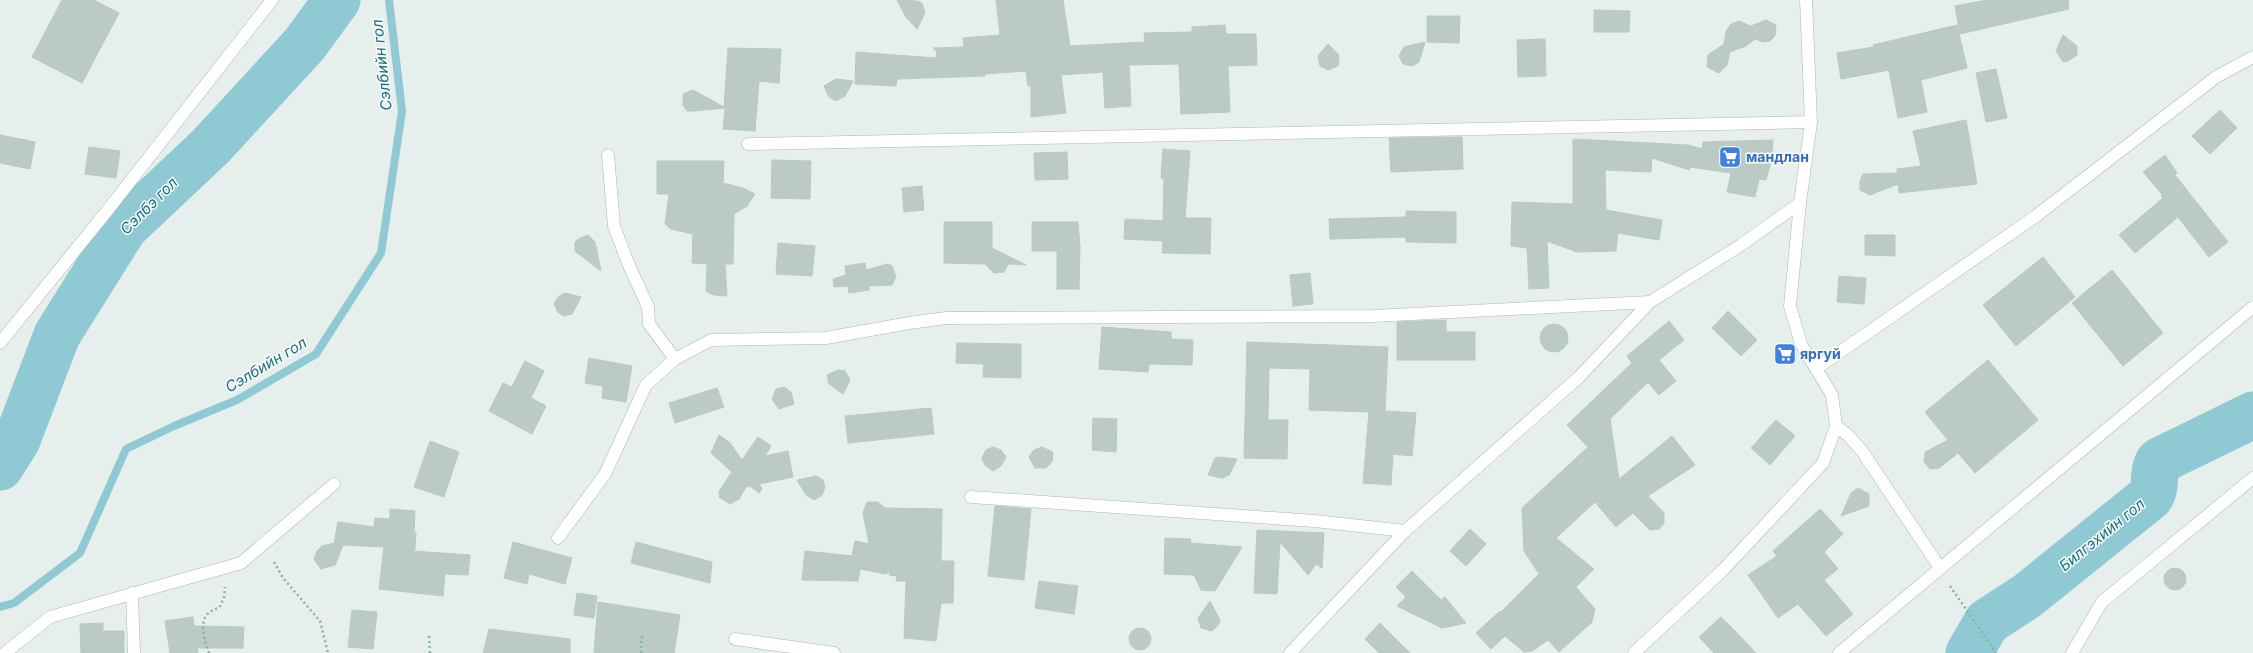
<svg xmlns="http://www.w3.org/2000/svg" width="2253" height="653" viewBox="0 0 2253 653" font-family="Inter,sans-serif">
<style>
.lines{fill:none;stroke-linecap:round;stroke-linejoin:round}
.stream{stroke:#8ec9d4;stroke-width:8}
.river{stroke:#8ec9d4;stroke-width:47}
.building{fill:#bbcac4;stroke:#b8c9c2}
.minor-casing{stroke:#a8b8b2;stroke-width:13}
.path{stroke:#86b3a5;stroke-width:2.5;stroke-dasharray:2 3;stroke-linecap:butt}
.minor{stroke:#fff;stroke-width:12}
.labels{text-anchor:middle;stroke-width:3;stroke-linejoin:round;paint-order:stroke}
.shop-label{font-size:14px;font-weight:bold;fill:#366cbe;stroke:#f7fbf9;text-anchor:start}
.water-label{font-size:15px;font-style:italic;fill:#1c6f80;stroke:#f7fbf9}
</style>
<rect width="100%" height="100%" fill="#e6efeb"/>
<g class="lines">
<path class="stream" d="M0,607L14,603L80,553L126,449L174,426L237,400L316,354L381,253L402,111L389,0"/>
<g class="river">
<path d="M0,467L17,440L57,335L124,228L211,146L304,45L337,0"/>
<path d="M1969,653L1987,622L2027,596L2150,497C2158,485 2151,473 2159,461L2253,415"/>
</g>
</g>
<g class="building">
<path d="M62,0H94L119,13L82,83L32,57Z"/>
<path d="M897,0L917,1L922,3L925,13L917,29L906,17Z"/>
<path d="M996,0H1063L1070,46L1145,42L1144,33L1192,32V27L1225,25L1226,34H1256L1257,65L1228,66L1230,112L1181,114L1179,64L1129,65L1131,106L1105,108L1103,72L1061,75L1066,113L1031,117V86H1028L1026,71L985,74V76L897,79L896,86L855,84L856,52L936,58L937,52L933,48L964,47L963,38L1000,35Z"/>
<path d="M1987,0H2068L2069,9L1960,34L1955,6Z"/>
<path d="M1594,10L1630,11L1629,32H1594Z"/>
<path d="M1427,16H1460L1459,43L1427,42Z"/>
<path d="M1766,20L1776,25L1775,36L1770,41L1763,42L1755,39L1746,46L1730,52L1727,65L1719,73L1707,67L1708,55L1724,44L1726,31L1731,24L1739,21L1751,26Z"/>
<path d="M1957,25L1967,68L1921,80L1927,112L1898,118L1889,70L1841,79L1837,53L1874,47L1873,45Z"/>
<path d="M2063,35L2077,46V55L2068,61L2063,62L2056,51Z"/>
<path d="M1545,39L1546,76L1518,77L1517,40Z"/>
<path d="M1425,42L1419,62L1412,66L1403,64L1399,56L1404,47Z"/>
<path d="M1328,44L1338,54L1339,59L1338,66L1328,70L1320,66L1318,56Z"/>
<path d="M728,48L781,49L779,83L759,81L755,131L723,129L725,108L693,111H687L683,105V94L693,90L724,107Z"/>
<path d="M1996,69L2007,118L1986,122L1976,73Z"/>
<path d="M836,79L853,81L845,96L836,101L829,97L824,86Z"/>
<path d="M2220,110L2237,128L2210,154L2192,136Z"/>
<path d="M1966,120L1977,184L1899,193L1898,184L1870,195L1860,190V181L1863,174L1897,173V169L1921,166L1913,131Z"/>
<path d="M0,135L35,142L30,169L0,163Z"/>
<path d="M1462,137L1463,169L1391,172L1389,138Z"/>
<path d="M1573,139L1688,145L1702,149L1703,142L1773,140L1771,162L1766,180L1759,179L1755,197L1727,192L1731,173L1690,167L1689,170L1652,158L1651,172L1605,170L1606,210L1662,220L1659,240L1618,233L1616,251L1577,252L1547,241L1549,288L1529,289L1527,248L1511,246L1512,202L1573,204Z"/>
<path d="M89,147L120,151L116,178L85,174Z"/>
<path d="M1163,149L1190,151L1185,218H1211L1210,254L1162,253L1163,241L1124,239L1125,219L1163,221L1164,179L1161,178Z"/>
<path d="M1067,152L1068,179L1035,180L1034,153Z"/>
<path d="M2165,155L2177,173L2175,175L2228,242L2209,257L2178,217L2135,253L2119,235L2163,198L2161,195L2162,194L2143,172Z"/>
<path d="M772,160L811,161L810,199L771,198Z"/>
<path d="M657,161H724L723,183L743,188L755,194L747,206L734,214L733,264H725L727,296L714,295L706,291L707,264L692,263L693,234L671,229L665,224L669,194H657Z"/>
<path d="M922,186L924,210L904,212L902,188Z"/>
<path d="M1406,211L1456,212V243L1406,242V237L1330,239L1329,219L1406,217Z"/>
<path d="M944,222H992V248L1026,265L1008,264L1004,272L994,273L985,264L944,263Z"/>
<path d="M1032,222H1078L1080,247L1079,289H1057V251H1032Z"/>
<path d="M588,235L595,242L601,271L575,251V242L578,239Z"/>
<path d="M1865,235H1895V256L1865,255Z"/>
<path d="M778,243L815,246L812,276L776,274Z"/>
<path d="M2043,257L2075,297L2016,346L1983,305Z"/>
<path d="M865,263L866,270L887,264L892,266L896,277L892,285L869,286V290L849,293L848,286L834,287L833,279L846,275L845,266Z"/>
<path d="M2112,270L2163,333L2123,366L2072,303Z"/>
<path d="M1310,273L1313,304L1293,306L1290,275Z"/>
<path d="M1839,276L1866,278L1864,304L1837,302Z"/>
<path d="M565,293L581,297L572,314L563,316L558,312L554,304L558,297Z"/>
<path d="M1728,311L1757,340L1741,356L1712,328Z"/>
<path d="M1446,320V332H1475V360H1397V322Z"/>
<path d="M1669,321L1684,340L1659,360L1676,381L1659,395L1648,382L1610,419L1619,479L1672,436L1695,465L1648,496L1664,513V523L1659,529L1650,530L1633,513L1616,527L1595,502L1556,538L1594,569L1576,587L1595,609L1592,622L1559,652L1548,640L1532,651L1524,652L1505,636L1491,649L1476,633L1500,611L1501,612L1539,574L1524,551L1522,508L1588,447L1567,425L1632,363L1627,356Z"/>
<circle cx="1554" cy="338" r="14"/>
<path d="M1102,327L1171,332V339L1193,340L1192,365L1149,364L1148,372L1099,369Z"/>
<path d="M1247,342L1388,347L1385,411L1416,413L1412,456L1393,454L1391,485L1363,483L1369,412L1309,410L1310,369L1269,368L1268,420H1288L1287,459L1244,458Z"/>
<path d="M957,343L1021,344V378L983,377L984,364L956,363Z"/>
<path d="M589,358L632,366L626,402L602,398L603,386L585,383Z"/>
<path d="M1988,360L2038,420L1975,473L1958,453L1939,468L1930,469L1924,462L1925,452L1948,440L1925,412Z"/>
<path d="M525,361L544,371L531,398L546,406L532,434L489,411L503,383L512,387Z"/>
<path d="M838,370L845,371L850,380L843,394L829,384L827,375Z"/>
<path d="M784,387L791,392L794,404L779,409L772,399L776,389Z"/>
<path d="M717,388L724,407L675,423L669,403Z"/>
<path d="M931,408L934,434L848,443L845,416Z"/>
<path d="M1093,418L1117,419L1116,452L1092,450Z"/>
<path d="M1776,420L1795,436L1770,465L1751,448Z"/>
<path d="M719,435L730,443L742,460L758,437L771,446L765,456L788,451L793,477L759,484L762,489L759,493L750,486L746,487L739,499L730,504L719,497L720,492L718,493L732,472L711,453Z"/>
<path d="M430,441L459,452L444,497L414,487Z"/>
<path d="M993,447L1001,450L1006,457L1001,466L993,471L985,465L982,458L986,450Z"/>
<path d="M1042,447L1053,452L1052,462L1046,468H1035L1029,457L1034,450Z"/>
<path d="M1220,457L1237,459L1229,475L1222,478L1208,475L1215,458Z"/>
<path d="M817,476L823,480L825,487L822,495L814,500L806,495L797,480Z"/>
<path d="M1858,488L1869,494V506L1841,516L1851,493Z"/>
<path d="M867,502H878L885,508L942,509L941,561H954L953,603H941L936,641L904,638L906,581H896L897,576L889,575L890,571L886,574L860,569L858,581L802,580L805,551L852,556L855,541L869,544L863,513Z"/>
<path d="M995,506L1031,509L1024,580L988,576Z"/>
<path d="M390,509L415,511L414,533H416L415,549L413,551L470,555L468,575L445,574L443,596L379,589L384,547L343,545L335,565L321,569L317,564L314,559L317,551L322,546L334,543L338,522L374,527L375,518L390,519Z"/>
<path d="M1820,509L1843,534L1824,552L1838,569L1824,580L1853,614L1826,636L1798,604L1778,618L1748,575L1777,556L1773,551Z"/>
<path d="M1470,529L1486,544L1466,566L1450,551Z"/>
<path d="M1257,530L1324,533L1322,568L1316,564L1308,575L1280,542L1277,594L1254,593Z"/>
<path d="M1165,538L1191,539L1190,543L1242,547L1215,591L1201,590L1194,575L1164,574Z"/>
<path d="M513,542L572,558L565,584L529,574L527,584L504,578Z"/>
<path d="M636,542L712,562L710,583L631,563Z"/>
<circle cx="2175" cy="579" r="11"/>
<path d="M1412,571L1441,600L1445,597L1466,623L1442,628L1397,606L1406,597L1396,587Z"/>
<path d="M1039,581L1078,586L1074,614L1035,608Z"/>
<path d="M577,593L597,596L594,618L574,615Z"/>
<path d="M1210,601L1220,620L1219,624L1212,631L1201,628L1198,618Z"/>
<path d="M598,602L680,615L674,653H594Z"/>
<path d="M352,610L377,612L373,649L348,647Z"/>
<path d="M193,617L194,626L244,627L243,648H197L198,653H170L165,621Z"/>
<path d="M1721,617L1736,632L1756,653H1714L1699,637Z"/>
<path d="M103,623V631H124V653H81L80,624Z"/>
<path d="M1380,623L1410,653H1379L1365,639Z"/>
<circle cx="1140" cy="639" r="11"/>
<path d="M489,629L570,639V653H483Z"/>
</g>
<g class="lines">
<g class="minor-casing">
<g id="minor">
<path d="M748,144L1811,122"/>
<path d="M608,155L614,226L628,263L648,307L649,324L675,359"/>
<path d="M0,343L107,211L272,0"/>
<path d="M1817,368L2036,216L2216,77L2253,57"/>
<path d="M1836,426L1849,436L1862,451L1940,568"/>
<path d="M971,497L1315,521L1405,531"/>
<path d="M558,538L605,474L646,385L675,359L711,340L826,338L909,323L946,318L1373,316L1650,302"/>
<path d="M132,593L134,653"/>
<path d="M735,639L834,653"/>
<path d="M5,653L50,617L241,563L334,484"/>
<path d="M1290,653L1405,531L1579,377L1650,302L1741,245L1800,203L1811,122L1806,0"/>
<path d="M1634,653L1723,570L1823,463L1836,426L1832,395L1801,344L1790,306L1800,203"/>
<path d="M1839,653L2253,307"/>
<path d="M2072,653L2102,602L2253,478"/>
</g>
</g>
<g class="path">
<path d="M274,562L283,578L320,621L328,653"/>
<path d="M1950,586L1996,653"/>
<path d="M429,636L430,653"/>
<path d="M209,653C203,636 196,613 219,608L224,598L225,587"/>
<path d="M641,653L642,636"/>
</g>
<use href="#minor" class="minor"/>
</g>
<defs>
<g id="supermarket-square" transform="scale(1.15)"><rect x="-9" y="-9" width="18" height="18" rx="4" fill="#3f7fe0" stroke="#f7fbf9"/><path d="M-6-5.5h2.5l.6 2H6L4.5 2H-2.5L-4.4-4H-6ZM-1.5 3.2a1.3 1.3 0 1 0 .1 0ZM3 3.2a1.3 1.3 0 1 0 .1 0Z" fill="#fff"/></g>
</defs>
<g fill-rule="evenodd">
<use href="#supermarket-square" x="1730" y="157"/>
<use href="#supermarket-square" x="1785" y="354"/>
</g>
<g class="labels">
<g class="shop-label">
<text x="1746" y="162">мандлан</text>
<text x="1800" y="359">яргуй</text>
</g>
<g class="water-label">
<text transform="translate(382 65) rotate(-96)" y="5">Сэлбийн гол</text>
<text transform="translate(149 206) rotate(-45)" y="5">Сэлбэ гол</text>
<text transform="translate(266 365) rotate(-31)" y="5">Сэлбийн гол</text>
<text transform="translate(2102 535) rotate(-39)" y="5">Билгэхийн гол</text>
</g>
</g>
</svg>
